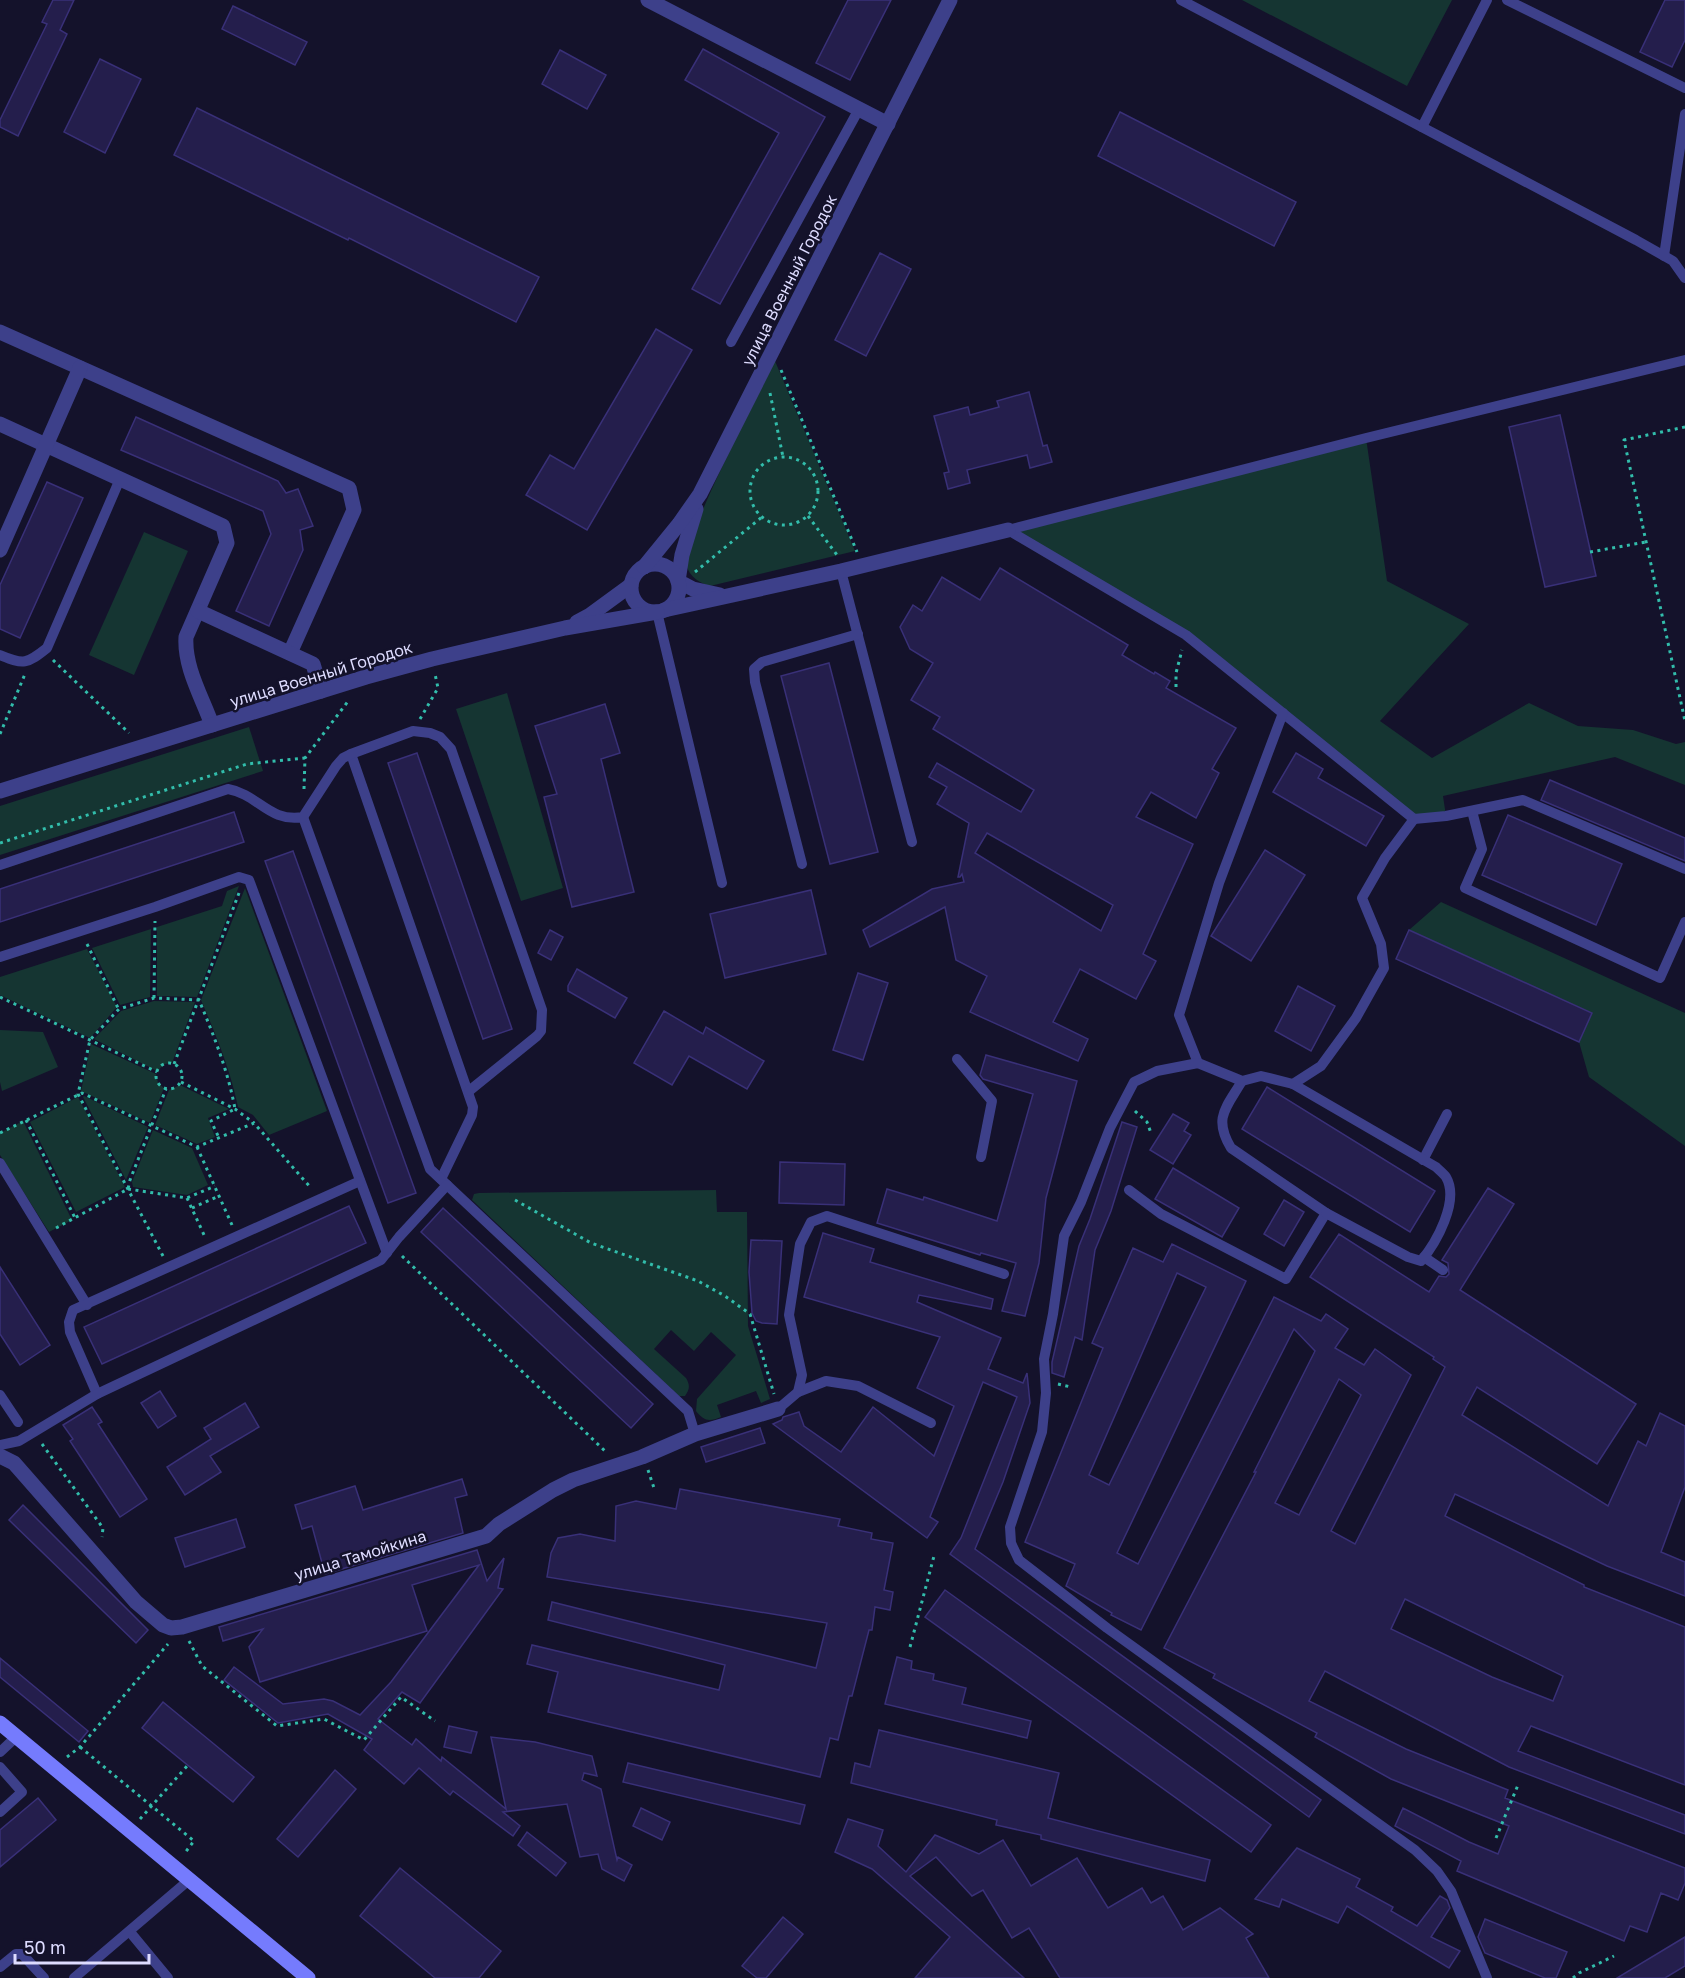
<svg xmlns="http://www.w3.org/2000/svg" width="1685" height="1978" viewBox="0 0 1685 1978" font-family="'Golos Text',sans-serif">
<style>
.green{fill:#153532}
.building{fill:#241e4c;stroke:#393078;stroke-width:1.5;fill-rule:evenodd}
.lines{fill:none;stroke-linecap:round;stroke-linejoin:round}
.path{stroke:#32bdab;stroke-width:3;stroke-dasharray:3 4.5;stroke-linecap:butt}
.lane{stroke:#3d408a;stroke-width:10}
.street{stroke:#3d408a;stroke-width:15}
.secondary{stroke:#757bfd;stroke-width:15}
.labels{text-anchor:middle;stroke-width:5;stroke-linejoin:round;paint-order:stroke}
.street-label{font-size:16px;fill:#dedcff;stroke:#14122b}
</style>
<rect width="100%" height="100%" fill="#14122b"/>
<g class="green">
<path d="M1242,0H1452L1407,86Z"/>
<path d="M775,361L855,551L710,586C699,583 687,575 686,562C685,548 696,526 701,514C723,462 749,412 775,361Z"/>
<path d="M1366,438L1387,581L1469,624L1380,721L1432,758L1529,703L1578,726L1633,730L1676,744L1685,742V785L1615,757L1443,796L1446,816L1414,819L1186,635L1008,530Z"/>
<path d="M144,532L188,551L134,675L89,655Z"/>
<path d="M507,693L563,888L521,901L456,709Z"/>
<path d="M249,727L263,771L0,855V806Z"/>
<path d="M239,886L197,997L157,996V927L222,906L227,891Z"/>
<path d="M245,888L327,1111L269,1135L253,1115L238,1107C230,1069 216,1035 201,1000Z"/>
<path d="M1441,902L1685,1013V1146L1589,1077L1579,1042L1592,1013L1409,930Z"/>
<path d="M151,929L150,997L120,1005L92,948Z"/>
<path d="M87,949L117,1007L90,1038L0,995V977Z"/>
<path d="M154,1001L195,1002L172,1063L165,1064L157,1071L94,1039L121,1011Z"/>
<path d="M0,1030L43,1032L58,1067L2,1091L0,1082Z"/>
<path d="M91,1044L156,1074L158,1083L164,1088L150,1123L81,1091Z"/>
<path d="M180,1085L229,1109L208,1118L215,1137L197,1144L155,1125L169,1090Z"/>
<path d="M84,1096L148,1127L126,1180L83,1097Z"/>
<path d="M78,1097L125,1187L76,1212L30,1122Z"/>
<path d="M23,1121L72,1220L49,1232L0,1155V1133Z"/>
<path d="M153,1130L192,1148L208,1185L187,1195L133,1187L132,1182Z"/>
<path d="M716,1190L717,1212H747L748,1326L770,1399L761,1403L756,1391L717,1405L721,1417C709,1422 704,1421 696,1411L697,1399L736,1355L711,1332L694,1351L671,1330L654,1349L686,1378C690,1385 690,1389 685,1396H679L472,1200L474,1194L479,1193Z"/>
</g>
<g class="building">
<path d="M53,0H74L60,30L67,34L18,136L0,127V120L47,24L42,22Z"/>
<path d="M848,0H891L850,80L816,63Z"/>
<path d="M1665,0H1685V40L1672,67L1640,52Z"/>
<path d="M233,6L307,42L295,65L222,29Z"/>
<path d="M703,49L825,117L720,304L692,289L779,133L685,80Z"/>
<path d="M560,50L606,75L587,109L542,84Z"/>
<path d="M100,59L141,79L105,153L64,132Z"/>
<path d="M197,108L539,277L516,322L349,238L348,240L174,155Z"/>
<path d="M1120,112L1296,202L1274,246L1098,156Z"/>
<path d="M880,253L911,269L866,356L835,340Z"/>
<path d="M656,329L692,350L587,530L526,495L550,455L574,469Z"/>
<path d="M1029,392L1043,446L1047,445L1052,462L1030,468L1027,455L967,470L970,483L948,489L944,473L949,472L934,416L968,407L970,415L999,407L997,401Z"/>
<path d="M1560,415L1596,576L1545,587L1509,427Z"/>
<path d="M136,417L278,481L286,493L298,489L313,526L300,530L303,550L269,626L236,611L271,534L263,511L121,450Z"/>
<path d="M47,482L83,498L20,638L0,629V585Z"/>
<path d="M1000,568L1128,645L1122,655L1154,674L1155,672L1170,681L1166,688L1236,728L1212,769L1219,773L1196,818L1151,792L1136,817L1193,844L1143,954L1156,961L1136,999L1080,969L1053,1022L1088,1039L1078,1061L970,1012L987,976L956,960L945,907L870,947L863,930L932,889L964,882L962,874L960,877H958L969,823L937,804L947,787L929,777L937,763L1021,812L1034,790L933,729L940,717L911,700L933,663L910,649L900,627L913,605L922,611L942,577L980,600ZM987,833L1113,905L1101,931L975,853Z"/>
<path d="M829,663L878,852L830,864L781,676Z"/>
<path d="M605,704L620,753L601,759L634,892L572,907L544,797L557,794L535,726Z"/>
<path d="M417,753L512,1029L483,1039L388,763Z"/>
<path d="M1296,753L1323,769L1318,778L1384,816L1366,846L1273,792Z"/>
<path d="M1550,780L1685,838V861L1541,800Z"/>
<path d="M234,812L244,842L0,922V889Z"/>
<path d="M1508,815L1622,864L1596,925L1482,875Z"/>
<path d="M1265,850L1305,875L1251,961L1211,936Z"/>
<path d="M293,851L416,1193L388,1203L265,861Z"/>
<path d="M811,890L826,954L725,978L710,914Z"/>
<path d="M550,930L563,937L551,960L538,953Z"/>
<path d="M1409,930L1592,1013L1579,1042L1396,959Z"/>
<path d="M577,969L627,998L615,1018L568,991V986Z"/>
<path d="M858,973L888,983L863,1060L833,1050Z"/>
<path d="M1298,986L1335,1006L1311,1051L1275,1031Z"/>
<path d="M664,1011L703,1034L706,1027L764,1061L747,1089L689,1056L672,1085L634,1063Z"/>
<path d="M986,1055L1077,1081L1046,1198L1039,1263L1025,1316L1002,1311L1016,1263L981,1253L980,1255L877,1223L887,1189L923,1200L924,1197L997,1221L1033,1094L983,1079L980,1075Z"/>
<path d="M1267,1087L1435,1191L1410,1232L1242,1129Z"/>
<path d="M1173,1114L1189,1123L1184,1131L1191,1135L1173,1164L1150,1150Z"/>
<path d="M1122,1122L1137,1127L1111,1211L1095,1250L1082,1340L1075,1337L1064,1377L1052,1373V1362L1079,1246L1090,1219Z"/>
<path d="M780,1162L845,1164L844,1205L779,1203Z"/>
<path d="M1173,1168L1239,1208L1222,1237L1155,1199Z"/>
<path d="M1488,1188L1514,1204L1460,1290L1636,1404L1597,1464L1477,1387L1462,1415L1608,1506L1638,1441L1646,1446L1660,1413L1685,1426V1487L1661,1552L1685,1562V1596L1607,1566L1455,1494L1445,1516L1584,1585V1587L1685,1627V1785L1531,1726L1518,1751L1685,1815V1834L1509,1767L1325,1671L1309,1701L1406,1749L1508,1790L1505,1798L1685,1868V1883L1678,1900L1661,1893L1647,1932L1630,1926L1624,1941L1457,1871L1461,1861L1395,1826L1403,1808L1469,1842L1498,1854L1509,1826L1391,1779L1315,1737L1317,1733L1213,1678L1215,1674L1164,1648L1256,1472H1254L1315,1351L1294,1329L1141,1630L1111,1615L1112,1613L1066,1586L1075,1564L1025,1542L1103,1348L1092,1343L1133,1248L1163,1262L1172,1244L1246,1281L1117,1553L1138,1564L1274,1297L1321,1321L1326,1314L1348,1329L1335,1348L1364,1365L1375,1349L1411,1375L1331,1531L1355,1544L1445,1367L1433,1359L1434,1357L1310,1277L1339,1234L1429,1292L1439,1276L1446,1277L1449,1274L1448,1263L1442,1260ZM1177,1273L1206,1287L1109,1485L1089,1475ZM1339,1379L1361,1395L1299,1515L1275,1503ZM1405,1599L1563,1676L1553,1701L1492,1677L1391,1629Z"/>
<path d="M1284,1200L1304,1212L1284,1246L1264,1234Z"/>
<path d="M349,1206L366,1243L102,1364L84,1327Z"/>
<path d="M443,1208L653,1404L631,1428L421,1232Z"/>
<path d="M823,1233L874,1249L870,1262L993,1299L991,1309L919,1295L917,1302L1001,1338L988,1369L1023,1383L1027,1373L1030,1403L1003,1482L975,1549L1321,1800L1309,1817L950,1554L961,1538L1017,1397L983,1382L930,1517L938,1522L927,1538L773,1424L782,1420L783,1417L799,1412L804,1426L841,1452L873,1407L934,1456L954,1406L917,1388L940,1337L804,1297Z"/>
<path d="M751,1240L782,1241L777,1324L762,1323L756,1321L752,1313L749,1272Z"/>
<path d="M0,1267L50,1345L20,1365L0,1334Z"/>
<path d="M160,1391L176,1416L158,1428L141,1403Z"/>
<path d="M245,1403L259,1427L210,1456L221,1472L185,1495L167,1467L211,1439L204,1428Z"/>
<path d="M92,1407L102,1422L98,1424L147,1499L120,1517L70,1441L73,1439L63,1425Z"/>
<path d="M760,1428L765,1443L706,1462L701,1447Z"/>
<path d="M462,1479L467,1495L455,1498L463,1533L325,1574L312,1526L302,1529L295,1505L355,1486L363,1510Z"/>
<path d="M680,1489L840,1519L838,1526L872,1533L871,1539L893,1543L884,1590L893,1592L890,1610L875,1607L872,1630H869L852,1696H849L838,1740L830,1738L820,1777L548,1712L558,1672L527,1664L532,1645L719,1690L725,1665L548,1620L552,1602L816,1668L827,1623L547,1577L551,1553L558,1538L580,1534L615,1541L616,1506L636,1501L676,1509Z"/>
<path d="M23,1505L148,1630L136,1643L9,1520Z"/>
<path d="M236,1519L245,1547L185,1567L175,1538Z"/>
<path d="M477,1550L487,1581L504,1558L498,1588L503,1589L420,1703L402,1692L378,1719L412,1745L416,1739L441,1761L442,1757L506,1809L491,1737L535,1742L592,1756L597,1776L584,1773L582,1780L601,1789L617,1860L618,1857L632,1865L624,1881L602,1869L598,1854L580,1857L567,1804L503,1812L520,1826L513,1836L453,1791L450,1795L419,1768L404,1784L364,1750L372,1739L328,1714L278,1723L224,1680L234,1667L283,1704L324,1699L333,1701L360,1715L391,1682L479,1565L412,1585L427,1631L260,1682L249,1647L263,1629L223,1641L219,1627Z"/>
<path d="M945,1590L1271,1825L1251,1852L925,1617Z"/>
<path d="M897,1657L912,1661L911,1669L934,1674L933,1680L966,1688L962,1704L1031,1721L1027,1738L885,1704Z"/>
<path d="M0,1658L88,1731L79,1742L0,1677Z"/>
<path d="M163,1702L254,1777L233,1802L142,1728Z"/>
<path d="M449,1726L477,1732L471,1753L444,1747Z"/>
<path d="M879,1730L1059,1773L1048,1818L1210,1860L1205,1881L1041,1839V1835L996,1825L997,1820L851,1783L855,1763L870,1767Z"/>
<path d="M628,1763L805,1805L800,1824L623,1782Z"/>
<path d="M335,1770L356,1789L298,1857L277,1839Z"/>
<path d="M38,1798L56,1820L0,1867V1830Z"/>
<path d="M641,1808L670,1822L662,1840L633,1826Z"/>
<path d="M848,1819L883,1830L878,1846L906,1872L935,1835L979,1854L1003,1840L1031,1886L1077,1858L1108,1908L1142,1888L1151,1903L1163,1896L1183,1930L1220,1908L1253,1934L1246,1938L1269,1978H1060L1029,1928L1012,1938L983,1890L972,1896L936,1857L910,1876L1024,1978H915L950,1937L872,1869L835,1852Z"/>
<path d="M527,1832L566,1863L556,1876L518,1845Z"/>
<path d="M1297,1848L1360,1879L1356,1887L1393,1907L1391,1911L1417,1926L1440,1896L1447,1900L1450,1908L1431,1937L1460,1951L1449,1968L1347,1906L1338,1923L1282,1899L1279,1907L1255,1899Z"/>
<path d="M400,1868L501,1951L479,1978H435L360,1916Z"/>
<path d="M783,1917L803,1934L766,1978H757L742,1966Z"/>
<path d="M1485,1919L1567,1952L1556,1978H1545L1485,1953L1478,1937Z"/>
<path d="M1685,1937V1966L1665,1978H1617Z"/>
</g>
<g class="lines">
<g class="path">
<path d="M781,370L857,552"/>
<path d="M770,393L783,457"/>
<path d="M1685,427L1624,440L1685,721"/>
<circle cx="784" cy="491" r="34"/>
<path d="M808,516L837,555"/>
<path d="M1590,552L1646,542"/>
<path d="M695,572L762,517"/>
<path d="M53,660L129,733"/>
<path d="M1176,687V673L1182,650"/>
<path d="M420,719L438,688L435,674"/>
<path d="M0,734L25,674"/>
<path d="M304,789L305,758L349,700"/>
<path d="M0,843L247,764L305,758"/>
<path d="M87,944L118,1008"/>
<path d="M0,997L157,1072"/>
<path d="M154,998L155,921"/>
<circle cx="169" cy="1076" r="13"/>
<path d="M174,1064L239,893"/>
<path d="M181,1082L235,1109L254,1123"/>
<path d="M1135,1111L1147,1122L1151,1133"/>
<path d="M26,1120L75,1218"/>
<path d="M0,1133L82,1093L197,1147L254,1123L311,1188"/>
<path d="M197,1147L232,1225"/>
<path d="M128,1189L187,1198L215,1186"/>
<path d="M187,1198L205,1237"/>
<path d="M515,1200L591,1243L698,1281L725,1296L750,1314L774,1394"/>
<path d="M192,1208L219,1196"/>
<path d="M56,1228L128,1189L130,1180L166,1089"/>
<path d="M163,1256L78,1094L90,1040L119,1009L154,998L199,1000C214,1036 228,1071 235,1109L211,1121L219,1138"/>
<path d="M402,1256L605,1451"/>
<path d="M1058,1384L1071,1387"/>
<path d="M42,1444L103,1528L102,1537"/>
<path d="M648,1470L654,1488"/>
<path d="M189,1641L202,1666L277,1726L324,1719L364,1740L401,1697L435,1721"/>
<path d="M910,1647L934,1556"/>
<path d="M80,1747L194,1841L184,1854"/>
<path d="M67,1757L80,1747L168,1644"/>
<path d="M140,1819L188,1765"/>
<path d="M1496,1838L1518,1785"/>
<path d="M1573,1978L1579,1973L1614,1956"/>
</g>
<g class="lane">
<path d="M1181,0L1636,240L1673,261L1685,278"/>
<path d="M1507,0L1685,88"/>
<path d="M1422,127L1487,0"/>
<path d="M1664,256L1685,114"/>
<path d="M731,342L859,109"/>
<path d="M1008,530L1186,635L1414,819L1385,858L1362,898L1381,944L1384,968L1356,1018L1321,1066L1293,1084"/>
<path d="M1008,530L1366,438L1685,360"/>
<path d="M841,571L912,842"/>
<path d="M657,612L722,883"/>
<path d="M0,655C24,665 27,664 47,648L120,479"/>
<path d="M351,754L473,1107L472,1115L441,1179"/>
<path d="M1472,811L1482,849L1465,888L1660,978L1685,922"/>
<path d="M303,817L430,1169L688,1411L695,1434"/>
<path d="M1414,819L1446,816L1523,800L1685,869"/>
<path d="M802,864L755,682L754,669L762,662L858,634"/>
<path d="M0,865L228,789C258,794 269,823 303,817L336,766L343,758L351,754L413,731L430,733L440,737L451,749L542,1010L541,1031L537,1036L469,1091"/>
<path d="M0,957L155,907L239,877L249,880L387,1253"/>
<path d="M957,1059L992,1101L981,1157"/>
<path d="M1198,1063L1179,1015L1219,883L1283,713"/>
<path d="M1423,1160L1447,1114"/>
<path d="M0,1163L87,1305"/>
<path d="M1129,1190L1161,1214L1286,1279L1326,1213L1231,1148C1213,1118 1226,1108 1242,1081"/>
<path d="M1326,1213L1408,1257L1421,1261C1436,1243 1460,1201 1446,1177C1444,1174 1439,1170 1436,1167L1293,1084L1261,1076L1242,1081L1198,1063L1157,1071L1134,1082L1110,1128L1081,1202L1064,1236L1053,1314L1044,1359L1046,1393L1042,1432L1010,1527L1011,1543L1019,1560L1107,1628L1415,1850L1437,1871L1451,1891L1487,1978"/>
<path d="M1424,1257L1443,1270"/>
<path d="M798,1392L826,1381L858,1386L931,1423"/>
<path d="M97,1394L70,1332L69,1322L73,1310L360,1181"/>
<path d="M0,1395L18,1422"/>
<path d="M778,1409L798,1392L802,1375L789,1315L800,1244L811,1222L827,1216L1004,1274"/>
<path d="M0,1445L19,1441L97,1394L381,1260L399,1237L447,1185"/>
<path d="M0,1752L16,1737"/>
<path d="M0,1767L22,1792L0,1812"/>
<path d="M130,1932L168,1978"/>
<path d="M0,1967L16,1954H22L44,1978"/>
<path d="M74,1978L189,1880"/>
</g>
<g class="street">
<path d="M648,0L888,124"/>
<path d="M0,332L349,488L354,510L290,653"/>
<path d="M0,424L223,526L227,543L186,637C184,667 202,697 212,725"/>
<path d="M696,509L682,555L678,581L693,589L720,595"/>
<path d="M0,550L80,368"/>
<circle cx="655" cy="588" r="24"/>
<path d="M644,567L679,524L700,494L950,0"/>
<path d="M664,610L841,571L1008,530"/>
<path d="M198,611L313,664L321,691"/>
<path d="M577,622L590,615L631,585"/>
<path d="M0,791L366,677L432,659L565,628L657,612"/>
<path d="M0,1456L14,1463L136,1602L163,1625L171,1628L182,1627L486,1536L499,1524L553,1490L573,1480L642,1457L695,1434L778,1409"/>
</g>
<path class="secondary" d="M0,1723L308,1978"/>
</g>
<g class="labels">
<g class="street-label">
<text transform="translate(789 280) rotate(-63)" y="6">улица Военный Городок</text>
<text transform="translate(321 674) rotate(-17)" y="6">улица Военный Городок</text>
<text transform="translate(360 1555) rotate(-17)" y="6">улица Тамойкина</text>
</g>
</g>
<path d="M15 1954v9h134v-9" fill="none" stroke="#dedcff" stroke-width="3"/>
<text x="24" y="1954" font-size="18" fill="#dedcff" stroke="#14122b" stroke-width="4.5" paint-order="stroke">50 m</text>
</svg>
